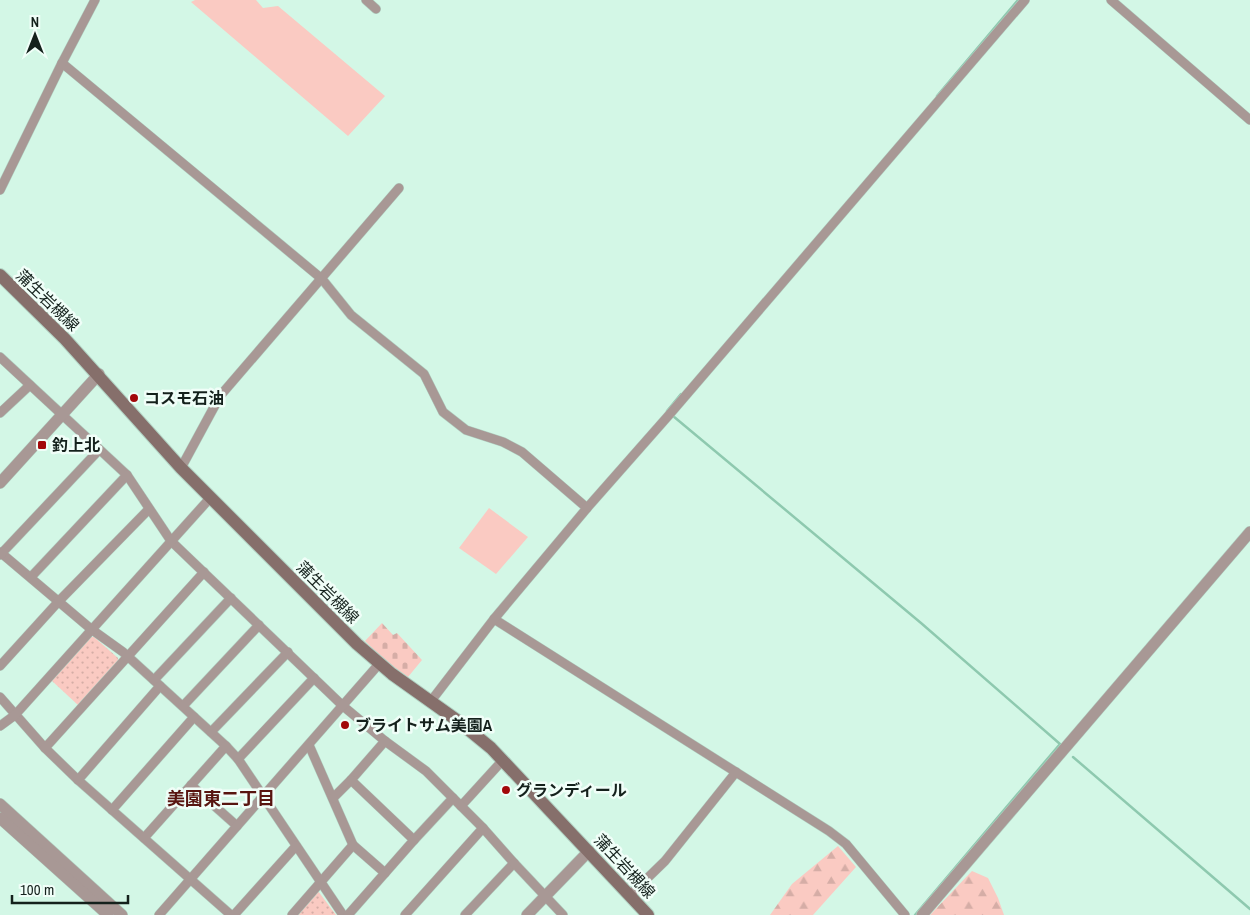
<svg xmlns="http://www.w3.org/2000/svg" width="1250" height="915" viewBox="0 0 1250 915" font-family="'Archivo Narrow','Noto Sans JP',sans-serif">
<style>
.grass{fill:#facac2}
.forest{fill:url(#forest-firs)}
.cemetery{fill:url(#cemetery-stones)}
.park{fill:url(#park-dots)}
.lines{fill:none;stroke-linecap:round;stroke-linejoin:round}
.stream{stroke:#8ec9af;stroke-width:2.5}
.minor-casing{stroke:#b1d0c2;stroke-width:10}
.tertiary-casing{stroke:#b1d0c2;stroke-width:12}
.secondary-casing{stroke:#b1d0c2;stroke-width:14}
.minor{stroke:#a89895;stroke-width:9}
.tertiary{stroke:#a89895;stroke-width:11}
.secondary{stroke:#866f6b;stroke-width:12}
.poi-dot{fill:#a2080a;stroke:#f0fef8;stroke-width:2}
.labels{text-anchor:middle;stroke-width:5;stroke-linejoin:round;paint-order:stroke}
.street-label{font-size:16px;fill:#14211c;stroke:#f0fef8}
.poi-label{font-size:16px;font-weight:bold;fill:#14211c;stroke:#f0fef8;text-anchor:start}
.neighbourhood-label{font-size:18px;font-weight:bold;fill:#581510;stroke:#f0fef8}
</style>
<defs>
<pattern id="forest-firs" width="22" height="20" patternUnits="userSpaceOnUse" patternTransform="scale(1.25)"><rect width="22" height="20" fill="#facac2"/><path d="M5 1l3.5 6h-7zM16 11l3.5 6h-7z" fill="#d5ada6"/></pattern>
<pattern id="cemetery-stones" width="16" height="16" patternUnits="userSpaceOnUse" patternTransform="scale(1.25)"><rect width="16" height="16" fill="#facac2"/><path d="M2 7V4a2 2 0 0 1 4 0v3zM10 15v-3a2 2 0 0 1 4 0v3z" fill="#d5ada6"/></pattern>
<pattern id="park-dots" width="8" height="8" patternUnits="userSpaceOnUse" patternTransform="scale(1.25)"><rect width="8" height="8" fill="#facac2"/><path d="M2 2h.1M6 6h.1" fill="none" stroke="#d5ada6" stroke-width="1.8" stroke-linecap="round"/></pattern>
</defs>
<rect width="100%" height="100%" fill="#d3f7e6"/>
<g class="grass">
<path d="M195,0H256L263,8L278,6L385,96L348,136L191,2Z"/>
<path d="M489,508L528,537L496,574L459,548Z"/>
</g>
<g class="forest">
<path d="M838,846L856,867L813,915H770L792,884Z"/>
<path d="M972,871L988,878L998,898L1004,915H930Z"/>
</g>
<path class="cemetery" d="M382,623L393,635L397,633L422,660L408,677L384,660L365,641Z"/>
<g class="park">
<path d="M90,637H94L118,658V662L79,706L51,680Z"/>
<path d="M318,891L336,915H298Z"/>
</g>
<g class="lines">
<g class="stream">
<path d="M937,96L1018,0"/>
<path d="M681,394L667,411L921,623L1060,744L915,915"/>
<path d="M1073,757L1250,909"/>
</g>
<g class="minor-casing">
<g id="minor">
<path d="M366,0L376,9"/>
<path d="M1111,0L1250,120"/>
<path d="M62,63L322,279L351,315L424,374L443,412L466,430L503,442L522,452L587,508"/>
<path d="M0,190L62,63L95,0"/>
<path d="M0,357L127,475L171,541L343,706L385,741L426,771L453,798"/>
<path d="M0,413L30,385"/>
<path d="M181,468L220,396L399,188"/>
<path d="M0,552L91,629L123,652L226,746L238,759L343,915"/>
<path d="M0,555L99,450"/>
<path d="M31,577L127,475"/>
<path d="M494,619L829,831L846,844L905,915"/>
<path d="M0,666L59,601L149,509"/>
<path d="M154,680L231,598"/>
<path d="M0,697L45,748L78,780L231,915"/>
<path d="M431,701L494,619L587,508L669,415L1025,0"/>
<path d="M183,706L259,625"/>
<path d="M0,726L15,715L211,497"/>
<path d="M211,732L288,652"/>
<path d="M309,745L353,845"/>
<path d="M45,748L204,572"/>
<path d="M238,759L314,678"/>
<path d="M78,780L160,686"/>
<path d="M351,780L385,741"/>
<path d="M191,785L237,826"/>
<path d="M461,806L503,760"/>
<path d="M112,810L194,717"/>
<path d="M144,838L226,746"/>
<path d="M414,840L453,798L483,828L514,863L465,915"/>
<path d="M514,863L563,915"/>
<path d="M630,895L665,861L736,772"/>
<path d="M159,915L379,664"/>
<path d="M234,915L296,846"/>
<path d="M292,915L353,845L385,873L414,840L351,780L333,798"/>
<path d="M348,915L385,873"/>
<path d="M405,915L483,828"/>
</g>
</g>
<g class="tertiary-casing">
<g id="tertiary">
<path d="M0,483L99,374"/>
<path d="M0,804L122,915"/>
<path d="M0,818L108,915"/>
<path d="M527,915L589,851"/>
<path d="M922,915L1250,532"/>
</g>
</g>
<g class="secondary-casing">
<path id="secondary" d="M0,275L65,339L181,468L357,644L392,674L458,721L491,748L648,915"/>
</g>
<use href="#minor" class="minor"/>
<use href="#tertiary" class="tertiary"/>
<use href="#secondary" class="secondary"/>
</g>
<g class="poi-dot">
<circle cx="134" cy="398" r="5"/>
<rect x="37" y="440" width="10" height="10" rx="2.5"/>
<circle cx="345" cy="725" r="5"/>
<circle cx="506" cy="790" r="5"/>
</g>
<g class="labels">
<g class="street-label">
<text transform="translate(48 300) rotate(44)" y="6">蒲生岩槻線</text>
<text transform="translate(328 592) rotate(45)" y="6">蒲生岩槻線</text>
<text transform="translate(625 866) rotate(47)" y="6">蒲生岩槻線</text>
</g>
<g class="poi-label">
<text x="144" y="404">コスモ石油</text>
<text x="52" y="451">釣上北</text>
<text x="355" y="731">ブライトサム美園A</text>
<text x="516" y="796">グランディール</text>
</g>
<g class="neighbourhood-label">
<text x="221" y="805">美園東二丁目</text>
</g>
</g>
<g transform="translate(35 35)" stroke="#f0fef8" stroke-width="4" paint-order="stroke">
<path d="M0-4L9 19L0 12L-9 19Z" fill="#14211c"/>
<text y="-8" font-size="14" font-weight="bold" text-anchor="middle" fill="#14211c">N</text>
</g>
<path d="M12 895v8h116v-8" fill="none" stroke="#14211c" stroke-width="2.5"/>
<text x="20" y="895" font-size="15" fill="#14211c" stroke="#f0fef8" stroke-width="4" paint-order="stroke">100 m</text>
</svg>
